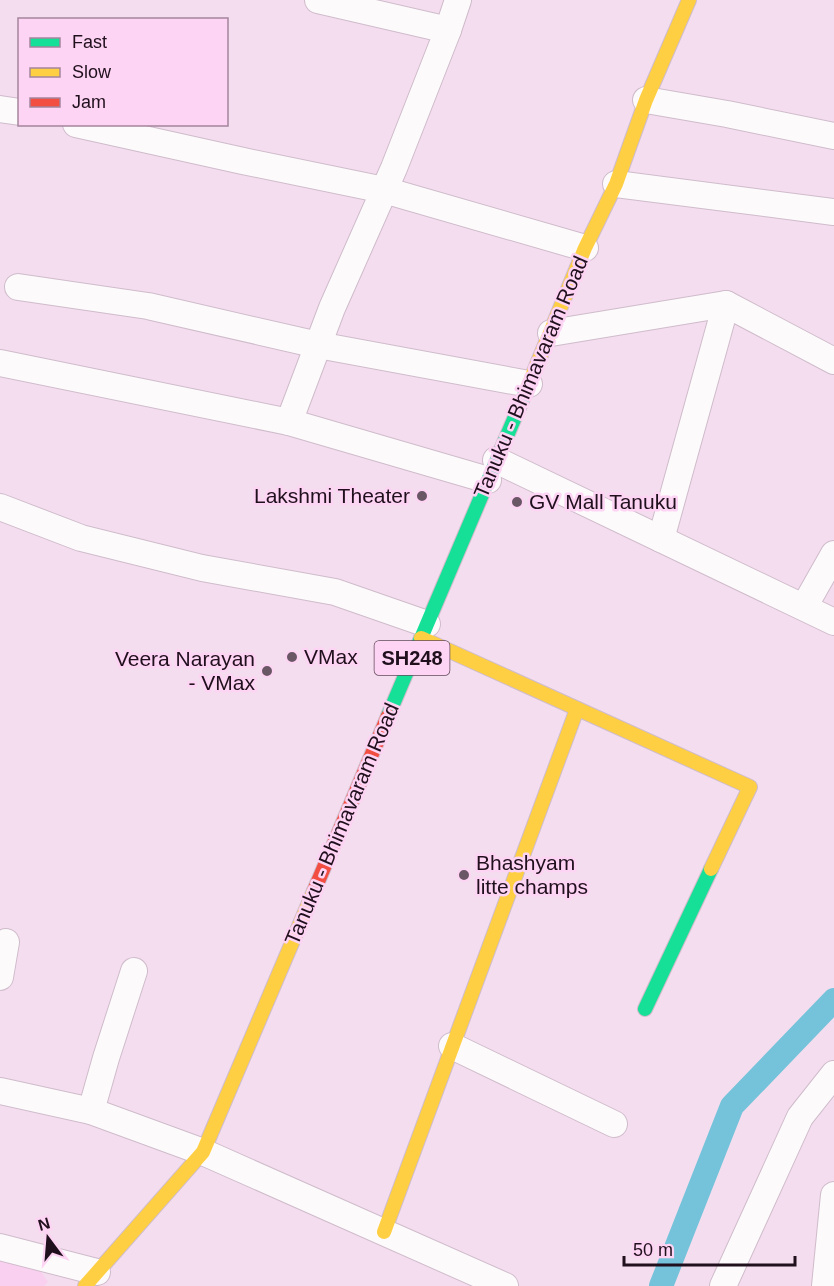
<svg xmlns="http://www.w3.org/2000/svg" width="834" height="1286" viewBox="0 0 834 1286" font-family="Helvetica,sans-serif">
<style>
.built{fill:#fad0f0}
.lines{fill:none;stroke-linecap:round;stroke-linejoin:round}
.canal{stroke:#75c3da;stroke-width:24}
.street-casing{stroke:#cfbccb;stroke-width:28}
.fast-casing{stroke:#cfbccb;stroke-width:16}
.slow-casing{stroke:#cfbccb;stroke-width:16}
.jam-casing{stroke:#cfbccb;stroke-width:16}
.street{stroke:#fdfafc;stroke-width:26}
.fast{stroke:#16e098;stroke-width:14}
.slow{stroke:#ffcf43;stroke-width:14}
.jam{stroke:#f24e42;stroke-width:14}
.poi-dot{fill:#6a5766;stroke:#fdd4f3;stroke-width:2}
.labels{text-anchor:middle;stroke-width:5;stroke-linejoin:round;paint-order:stroke}
.shield{fill:#fdd4f3;stroke:#624a5c;stroke-width:1.5}
.shield-label{font-size:20px;font-weight:bold;fill:#200f1c}
.street-label{font-size:21px;fill:#200f1c;stroke:#fdd4f3}
.poi-label{font-size:21px;fill:#200f1c;stroke:#fdd4f3;text-anchor:start}
</style>
<rect width="100%" height="100%" fill="#f4ddee"/>
<path class="built" d="M0,1260L39,1269L48,1282L44,1286H0Z"/>
<g class="lines">
<path class="canal" d="M661,1286L732,1106L834,1000"/>
<g class="street-casing">
<g id="street">
<path d="M318,0L448,30"/>
<path d="M646,100L727,114L834,136"/>
<path d="M0,109L20,112"/>
<path d="M76,124L243,161L384,190L585,248"/>
<path d="M616,184L834,212"/>
<path d="M18,287L148,306L318,345L529,384"/>
<path d="M551,333L726,304L834,361"/>
<path d="M0,363L289,422L488,480"/>
<path d="M289,422L332,308L394,168L448,30L458,0"/>
<path d="M496,460L834,622"/>
<path d="M0,507L81,538L202,568L335,592L427,624"/>
<path d="M661,539L726,304"/>
<path d="M804,607L834,554"/>
<path d="M0,977L6,942"/>
<path d="M452,1046L614,1124"/>
<path d="M0,1091L91,1111L203,1152L505,1286"/>
<path d="M91,1111L106,1058L134,971"/>
<path d="M0,1247L97,1272"/>
<path d="M723,1286L800,1117L834,1074"/>
<path d="M825,1286L834,1195"/>
</g>
</g>
<g class="fast-casing">
<g id="fast">
<path d="M388,716L526,391"/>
<path d="M645,1009L711,869"/>
</g>
</g>
<g class="slow-casing">
<g id="slow">
<path d="M526,391L585,248L616,184L646,100L689,0"/>
<path d="M421,638L750,787L711,869"/>
<path d="M384,1232L577,709"/>
<path d="M85,1286L203,1152L314,891"/>
</g>
</g>
<g class="jam-casing">
<path id="jam" d="M314,891L388,716"/>
</g>
<use href="#street" class="street"/>
<use href="#fast" class="fast"/>
<use href="#slow" class="slow"/>
<use href="#jam" class="jam"/>
</g>
<g class="poi-dot">
<circle cx="422" cy="496" r="6"/>
<circle cx="517" cy="502" r="6"/>
<circle cx="292" cy="657" r="6"/>
<circle cx="267" cy="671" r="6"/>
<circle cx="464" cy="875" r="6"/>
</g>
<g class="labels">
<rect class="shield" x="374.5" y="641" width="75" height="34" rx="4.5"/>
<g class="shield-label">
<text x="412" y="665">SH248</text>
</g>
<g class="street-label">
<text transform="translate(531 377) rotate(-67)" y="7">Tanuku - Bhimavaram Road</text>
<text transform="translate(342 824) rotate(-67)" y="7">Tanuku - Bhimavaram Road</text>
</g>
<g class="poi-label">
<text x="410" y="503" text-anchor="end">Lakshmi Theater</text>
<text x="529" y="509">GV Mall Tanuku</text>
<text x="304" y="664">VMax</text>
<text x="255" y="666" text-anchor="end">Veera Narayan<tspan x="255" dy="24">- VMax</tspan></text>
<text x="476" y="870">Bhashyam<tspan x="476" dy="24">litte champs</tspan></text>
</g>
</g>
<rect x="18" y="18" width="210" height="108" fill="#fdd4f3" stroke="#a5859d" stroke-width="1.5"/>
<rect x="30" y="38" width="30" height="9" fill="#16e098" stroke="#a5859d" stroke-width="1.5"/>
<text x="72" y="48" font-size="18" fill="#200f1c">Fast</text>
<rect x="30" y="68" width="30" height="9" fill="#ffcf43" stroke="#a5859d" stroke-width="1.5"/>
<text x="72" y="78" font-size="18" fill="#200f1c">Slow</text>
<rect x="30" y="98" width="30" height="9" fill="#f24e42" stroke="#a5859d" stroke-width="1.5"/>
<text x="72" y="108" font-size="18" fill="#200f1c">Jam</text>
<g transform="translate(48 1238) rotate(344)" stroke="#fdd4f3" stroke-width="4.5" paint-order="stroke">
<path d="M0-4.5L10 22L0 15L-10 22Z" fill="#200f1c"/>
<text y="-9" font-size="16" font-weight="bold" text-anchor="middle" fill="#200f1c">N</text>
</g>
<path d="M624 1256v9h171v-9" fill="none" stroke="#200f1c" stroke-width="3"/>
<text x="633" y="1256" font-size="18" fill="#200f1c" stroke="#fdd4f3" stroke-width="4.5" paint-order="stroke">50 m</text>
</svg>
